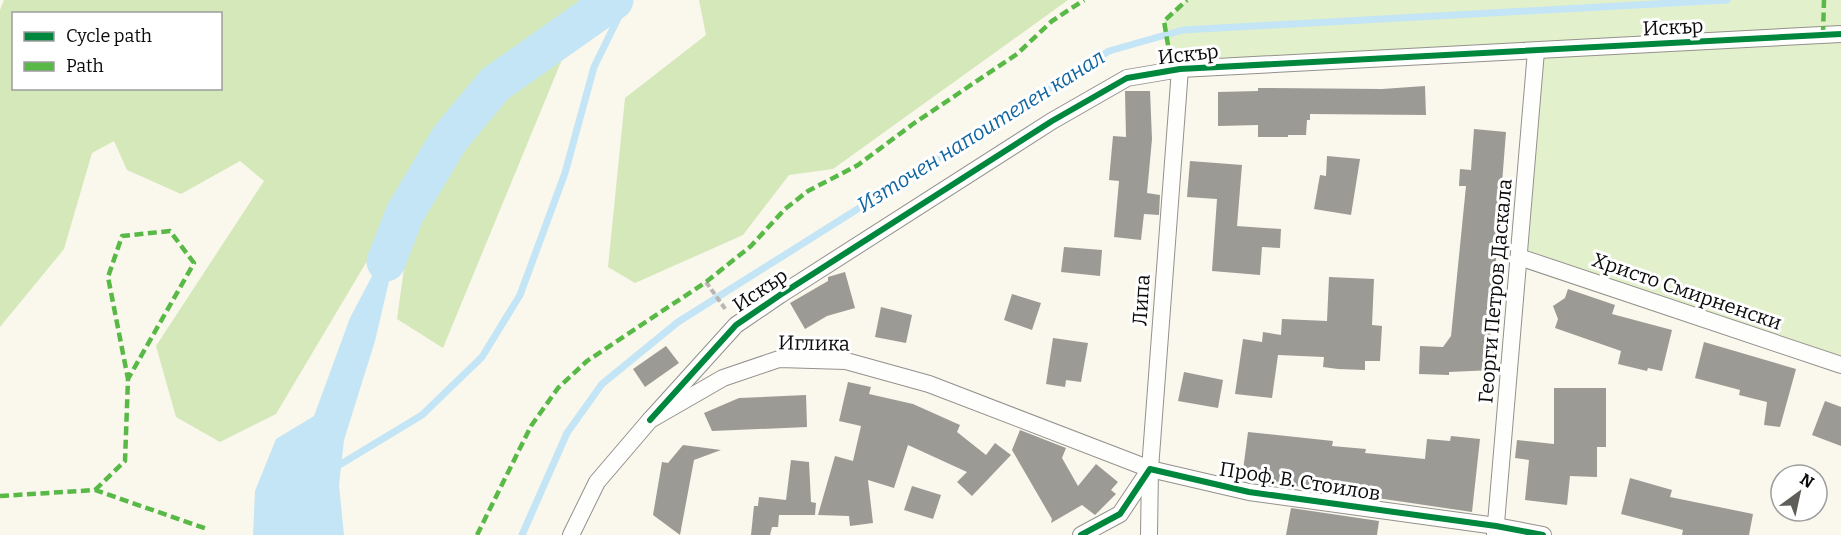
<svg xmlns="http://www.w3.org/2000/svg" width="1841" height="535" viewBox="0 0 1841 535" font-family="Bitter,serif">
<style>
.green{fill:#e3f0cc}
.forest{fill:#d4e8ba;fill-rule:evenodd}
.water{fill:#c3e5f5}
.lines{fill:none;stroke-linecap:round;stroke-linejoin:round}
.stream{stroke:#c3e5f5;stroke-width:7}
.river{stroke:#c3e5f5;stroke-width:39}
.building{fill:#9c9a94}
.street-casing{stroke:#93918d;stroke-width:18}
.path{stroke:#b7b6b5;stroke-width:4;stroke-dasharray:6 3;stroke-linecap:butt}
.street{stroke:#fefefc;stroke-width:16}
.quiet{stroke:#58b947;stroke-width:4.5;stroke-dasharray:9 4.5;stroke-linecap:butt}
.cycleway-casing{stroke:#fff;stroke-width:10}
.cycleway{stroke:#00873e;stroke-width:6}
.labels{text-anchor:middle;stroke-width:6;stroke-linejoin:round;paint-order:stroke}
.street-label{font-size:20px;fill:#0b0b0b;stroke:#fff}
.water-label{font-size:21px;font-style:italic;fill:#1065a1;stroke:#fff}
</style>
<rect width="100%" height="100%" fill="#faf7ed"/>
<path class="green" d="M1187,0H1841V365L1519,257L1536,51L1180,69L1169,51L1164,21Z"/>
<g class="forest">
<path d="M4,0H594L575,28L443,348L397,319L410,225L392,219L276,414L220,442L176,417L156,346L264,181L240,161L181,194L127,170L114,141L92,153L64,249L0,327V10ZM14,14H220V88H14Z"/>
<path d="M699,0H1068L833,169L789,175L743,235L635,283L608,267L625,98L706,35Z"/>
</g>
<path class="water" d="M405,213L375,341L344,440L339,485L344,535H253L255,491L276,439L314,416L350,318Z"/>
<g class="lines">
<g class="stream">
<path d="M336,467L422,415L482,357L520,295L565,173L594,67L627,0"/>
<path d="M522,535L567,433L602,384L678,322L1109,51L1183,30L1727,0"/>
</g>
<path class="river" d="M386,262L405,213L450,138L495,84L614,0"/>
</g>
<g class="building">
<path d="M1425,86L1426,115L1310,114V120H1307L1306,135H1288V137H1258V125L1218,126V92L1258,91V88L1382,89Z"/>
<path d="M1125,91H1150L1152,139L1147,193L1160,195L1159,215L1144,214L1141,240L1114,237L1119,181L1109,180L1113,136L1126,137Z"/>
<path d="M1474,129L1506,132L1489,350H1494L1493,370L1449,372V375L1419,374L1420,346L1443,347L1451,336L1466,186H1459L1460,169L1471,170Z"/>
<path d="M1327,156L1360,159L1351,215L1314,209L1320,175L1326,176Z"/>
<path d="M1190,161L1242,165L1237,226L1281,229L1280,248L1262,247L1260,275L1212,271L1217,199L1187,197Z"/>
<path d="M1064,247L1102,250L1100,276L1061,272Z"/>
<path d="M845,272L855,308L827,316L805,329L790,303L828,281V277Z"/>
<path d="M1329,277L1374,279L1372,325L1382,326L1380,361H1365V370L1338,369L1323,367L1324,357L1278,355L1272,398L1235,394L1243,339L1262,342L1263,332L1281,335L1282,319L1327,321Z"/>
<path d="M1568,289L1615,305L1612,314L1672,330L1662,371L1648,368L1647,371L1618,364L1621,351L1555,328L1558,319L1553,306L1565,298Z"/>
<path d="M1012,294L1041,303L1032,330L1004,320Z"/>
<path d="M881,307L912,315L906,343L875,337Z"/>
<path d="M1053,338L1088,343L1081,382L1066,380L1065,387L1046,384Z"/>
<path d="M1704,342L1796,369L1780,427L1764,425L1767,402L1739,395L1740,390L1695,378Z"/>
<path d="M666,346L679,363L645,387L633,369Z"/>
<path d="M1184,372L1223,380L1218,408L1178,401Z"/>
<path d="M848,382L871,387L869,394L913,404L960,425L957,432L986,455L995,443L1011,455L972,496L957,482L967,472L908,445L894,488L868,480L873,523L850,526L849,516L818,515L835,456L853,461L861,426L839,421Z"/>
<path d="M1554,388H1606V447H1597V477L1570,476L1567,505L1525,500L1529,460L1515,458L1517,440L1554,444Z"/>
<path d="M806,395L807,427L712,431L704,413L739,398Z"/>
<path d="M1825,401L1841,407V446L1812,435Z"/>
<path d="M1020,430L1066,448L1062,458L1078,486L1096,464L1118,482L1111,490L1116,494L1095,515L1082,505L1051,523L1052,519L1012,450Z"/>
<path d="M1248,432L1333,441L1332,446L1366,449L1365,453L1425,459L1427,439L1450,441L1451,436L1480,439L1472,512L1242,478Z"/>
<path d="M683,445L721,450L694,460L680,535L653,515L662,462L668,463Z"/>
<path d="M791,460L809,462L811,502L816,503L815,515H779L778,527H772L770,535H751L754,506H758L759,497L786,500Z"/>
<path d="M1630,478L1672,490L1670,497L1753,514L1749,535H1682L1683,530L1621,514Z"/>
<path d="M912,486L941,495L933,519L904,510Z"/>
<path d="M1291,508L1379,521L1377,535H1286Z"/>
</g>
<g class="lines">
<g class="street-casing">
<g id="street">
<path d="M1519,257L1841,365"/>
<path d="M650,420L736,325L780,295L1052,121L1127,78L1180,69L1841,34"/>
<path d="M571,535L597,482L650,420L723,378L779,359L846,361L929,384L1150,469"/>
<path d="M1081,535L1120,514L1150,469L1249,492L1496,526L1543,535"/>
<path d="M1149,535L1150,469L1180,69"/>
<path d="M1495,535L1536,51"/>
</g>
</g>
<path class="path" d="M706,282L726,310"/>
<use href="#street" class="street"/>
<g class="quiet">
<path d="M1823,35L1824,0"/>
<path d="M1180,69L1169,51L1164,21L1187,0"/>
<path d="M95,490L125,461L128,379L194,263L170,231L122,236L108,277L128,379"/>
<path d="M0,496L95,490L207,529"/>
<path d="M477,535L531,426L558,388L587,361L706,282L751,246L785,209L808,191L858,165L913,124L1017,54L1052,21L1084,0"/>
</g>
<g class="cycleway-casing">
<g id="cycleway">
<path d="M650,420L736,325L780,295L1052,121L1127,78L1180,69L1841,34"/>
<path d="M1081,535L1120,514L1150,469L1249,492L1496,526L1543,535"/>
</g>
</g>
<use href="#cycleway" class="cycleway"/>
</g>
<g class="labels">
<g class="street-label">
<text transform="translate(1673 27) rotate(-3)" y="7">Искър</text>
<text transform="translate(1188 54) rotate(-6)" y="7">Искър</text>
<text transform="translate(760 290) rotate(-34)" y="7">Искър</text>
<text transform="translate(1495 291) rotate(-85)" y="7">Георги Петров Даскала</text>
<text transform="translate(1687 291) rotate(19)" y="7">Христо Смирненски</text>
<text transform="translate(1141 300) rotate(-86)" y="7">Липа</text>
<text transform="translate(814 343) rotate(1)" y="7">Иглика</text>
<text transform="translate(1300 481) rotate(9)" y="7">Проф. В. Стоилов</text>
</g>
<g class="water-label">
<text transform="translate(981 131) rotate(-32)" y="7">Източен напоителен канал</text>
</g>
</g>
<rect x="12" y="12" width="210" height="78" fill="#ffffff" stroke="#9d9d9d" stroke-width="1.5"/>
<rect x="24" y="32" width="30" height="9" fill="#00873e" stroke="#9d9d9d" stroke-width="1.5"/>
<text x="66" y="42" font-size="18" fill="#0b0b0b">Cycle path</text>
<rect x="24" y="62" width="30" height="9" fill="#58b947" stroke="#9d9d9d" stroke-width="1.5"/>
<text x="66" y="72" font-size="18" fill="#0b0b0b">Path</text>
<g transform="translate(1799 493) rotate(33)"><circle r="28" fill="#ffffff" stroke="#9d9d9d" stroke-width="1.5"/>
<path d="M0-4.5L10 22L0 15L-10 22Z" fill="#5f5e5a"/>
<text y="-9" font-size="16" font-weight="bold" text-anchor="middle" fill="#0b0b0b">N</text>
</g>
</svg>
